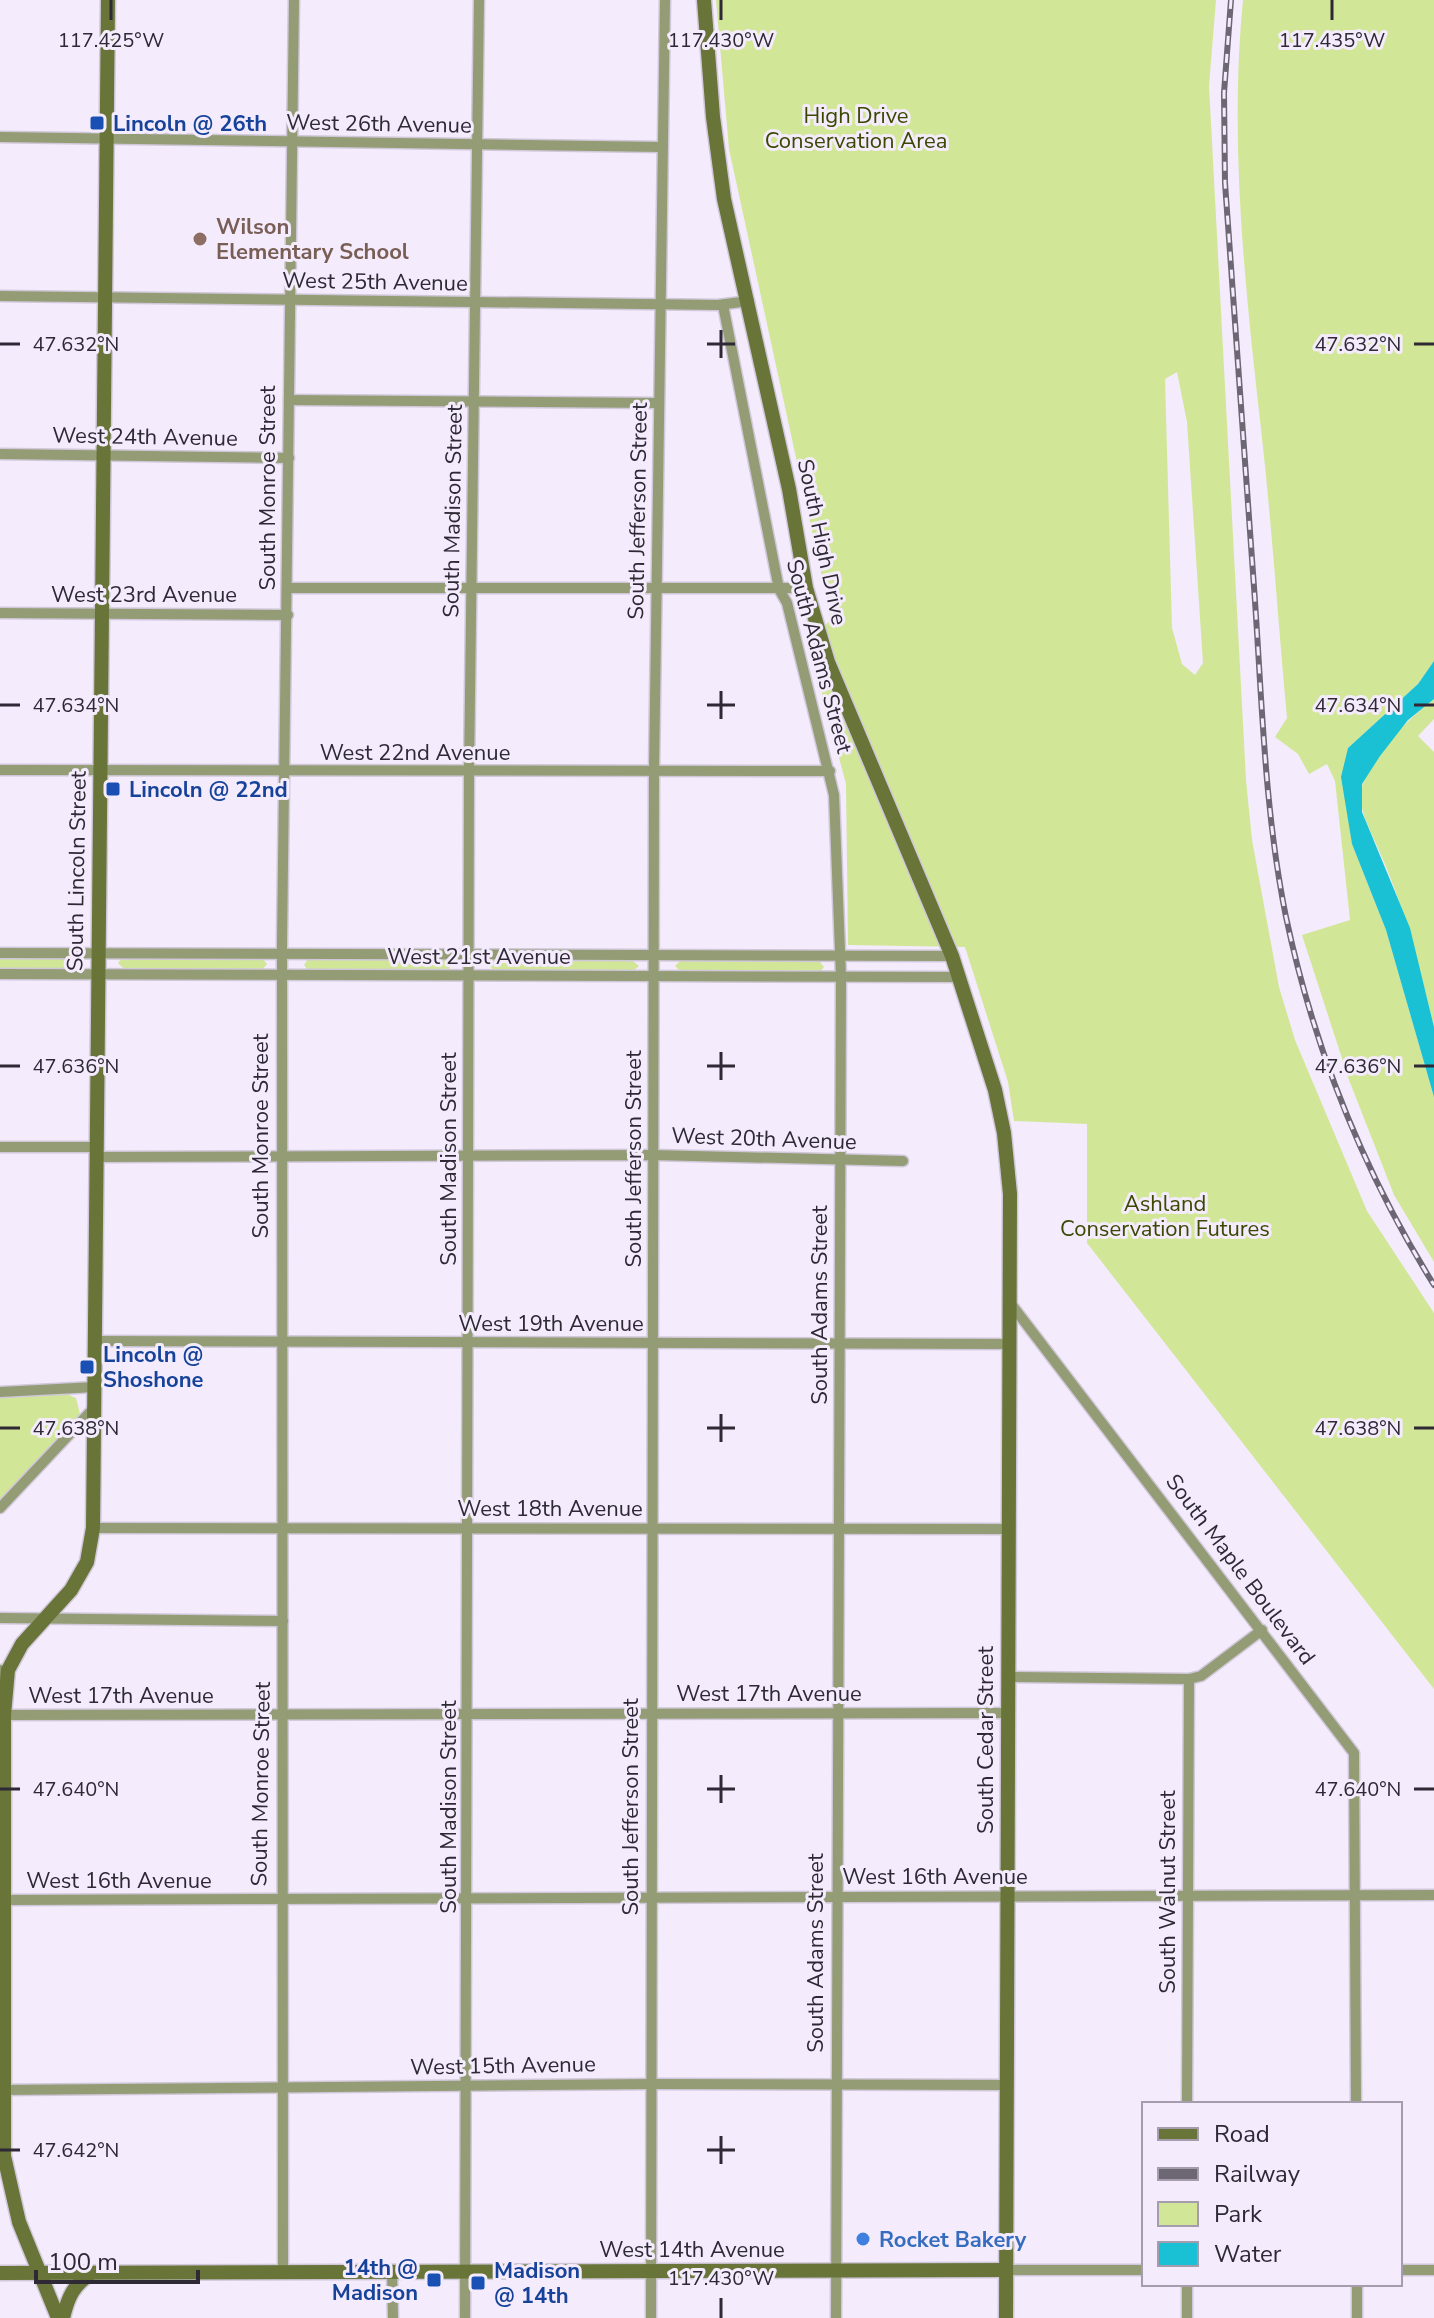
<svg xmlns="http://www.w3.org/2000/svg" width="1434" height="2318" viewBox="0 0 1434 2318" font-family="'Nunito Sans',sans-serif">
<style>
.green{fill:#d1e797;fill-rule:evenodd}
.water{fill:#1ac1d4}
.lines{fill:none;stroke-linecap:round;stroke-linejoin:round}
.street-casing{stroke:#d0c8d9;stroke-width:13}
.secondary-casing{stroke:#d0c8d9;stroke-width:17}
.street{stroke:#939c75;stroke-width:10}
.secondary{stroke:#687438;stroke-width:14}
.rail-casing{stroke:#6d6774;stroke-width:6}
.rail{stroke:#f4ebfd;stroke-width:3;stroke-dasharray:9;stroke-linecap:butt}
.ticks{fill:none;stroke:#2e2934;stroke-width:3}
.transit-dot{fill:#1a4fb4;stroke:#f4ebfd;stroke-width:3}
.education-dot{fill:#8d6e63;stroke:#f4ebfd;stroke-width:3}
.shop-dot{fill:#3f7fe0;stroke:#f4ebfd;stroke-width:3}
.labels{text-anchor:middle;stroke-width:6;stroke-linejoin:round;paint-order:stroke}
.park-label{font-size:22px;fill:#3a4800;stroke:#f4ebfd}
.transit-label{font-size:22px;font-weight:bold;fill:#164399;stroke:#f4ebfd;text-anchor:start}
.street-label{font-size:22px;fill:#2e2934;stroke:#f4ebfd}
.education-label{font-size:22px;font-weight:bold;fill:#785e54;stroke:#f4ebfd;text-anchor:start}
.shop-label{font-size:22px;font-weight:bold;fill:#366cbe;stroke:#f4ebfd;text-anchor:start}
.ticks-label{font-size:20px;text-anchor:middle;fill:#2e2934;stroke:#f4ebfd;stroke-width:6;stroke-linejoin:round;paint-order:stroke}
</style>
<rect width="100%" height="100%" fill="#f4ebfd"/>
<g class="green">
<path d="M716,0H1216L1209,86L1246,780L1252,840L1279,987L1295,1040L1367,1211L1434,1313V1689L1087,1243V1124L1014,1121L1008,1082L965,947L848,945L846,784L809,645L831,619L729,149ZM1177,372L1187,422L1203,663L1195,675L1182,664L1172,628L1165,379Z"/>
<path d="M1243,0H1434V661L1418,684L1348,748L1352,844L1386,930L1434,1097V1262L1394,1195L1349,1080L1302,935L1350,920L1335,781L1327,764L1309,774L1298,754L1275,737L1287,718C1278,622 1272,525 1261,429C1245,288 1229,141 1243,0Z"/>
<path d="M1434,699V719L1418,736L1434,752V1027C1419,965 1404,905 1377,846C1369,827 1355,804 1363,783C1376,750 1407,720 1434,699Z"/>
<path d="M0,957L77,958L81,963L77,968H0Z"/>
<path d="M123,957L263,959L267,964L262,970L123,968L118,963Z"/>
<path d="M308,959L447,960L452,965L447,971L308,970L304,965Z"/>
<path d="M494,960L633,961L639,966L633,971H494L489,965Z"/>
<path d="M680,961L820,962L824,967L820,972L680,971L675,966Z"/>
<path d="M62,1392L76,1398L80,1414L0,1501V1396Z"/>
</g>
<path class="water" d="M1434,661V699L1408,720L1380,756L1362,784V812L1410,928L1434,1027V1097L1386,930L1352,844L1341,777L1348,748L1418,684Z"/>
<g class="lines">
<g class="street-casing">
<g id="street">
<path d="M0,137L662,147"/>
<path d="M0,296L718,305L749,301"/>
<path d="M723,305L779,589L787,603L834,795L841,977L836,2318"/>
<path d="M289,400L658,403"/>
<path d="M0,454L289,458"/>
<path d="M288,588H806"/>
<path d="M0,613L288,615"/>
<path d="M0,770L830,771"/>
<path d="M0,953L952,956"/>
<path d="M0,974L959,977"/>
<path d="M0,1147H97"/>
<path d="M97,1157L653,1155L903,1161"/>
<path d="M1008,1300L1354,1753L1356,2104"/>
<path d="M95,1341L1007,1344"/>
<path d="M0,1392L95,1387"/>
<path d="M0,1508L94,1408"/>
<path d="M93,1528L1007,1529"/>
<path d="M0,1618L283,1621"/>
<path d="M0,1670L2,1688"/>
<path d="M1008,1677L1189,1679L1201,1676L1262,1630"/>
<path d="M3,1708L4,1715L1007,1713"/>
<path d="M3,1900L1434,1895"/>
<path d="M0,2090L651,2084L1006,2085"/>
<path d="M1187,2104L1189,1679"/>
<path d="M1006,2270H1144"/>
<path d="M1400,2270H1434"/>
<path d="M392,2272L393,2318"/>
<path d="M283,2273L282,943L294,0"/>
<path d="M1187,2284V2318"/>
<path d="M1357,2284V2318"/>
<path d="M465,2318L469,772L479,0"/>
<path d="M651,2318L654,772L665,0"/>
</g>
</g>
<g class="secondary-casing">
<g id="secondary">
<path d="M704,0L713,117L724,199L789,489L806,588L828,662L952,956L995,1090L1004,1133L1010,1194L1006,2318"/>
<path d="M0,2273L1006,2270"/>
<path d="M58,2318L19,2222L4,2156V1715L8,1670L22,1644L71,1590L87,1562L93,1528L108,0"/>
<path d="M63,2318C68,2297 73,2286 91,2273"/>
</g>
</g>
<use href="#street" class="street"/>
<use href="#secondary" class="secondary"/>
<g class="rail-casing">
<path id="rail" d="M1231,0L1224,93L1225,183C1235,318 1244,452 1254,587C1262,697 1264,809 1286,917C1314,1049 1363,1171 1434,1285"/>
</g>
<use href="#rail" class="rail"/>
</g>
<path class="ticks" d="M111,0V20M721,0V20M1332,0V20M721,330V358M0,344H20M707,344H735M1414,344H1434M721,691V719M0,705H20M707,705H735M1414,705H1434M721,1052V1080M0,1066H20M707,1066H735M1414,1066H1434M721,1414V1442M0,1428H20M707,1428H735M1414,1428H1434M721,1775V1803M0,1789H20M707,1789H735M1414,1789H1434M721,2136V2164M0,2150H20M707,2150H735M721,2298V2318"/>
<g class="transit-dot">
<rect x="89" y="115" width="16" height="16" rx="4"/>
<rect x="105" y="781" width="16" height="16" rx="4"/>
<rect x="79" y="1359" width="16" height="16" rx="4"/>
<rect x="426" y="2272" width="16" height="16" rx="4"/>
<rect x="470" y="2275" width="16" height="16" rx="4"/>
</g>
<circle class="education-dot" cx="200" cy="239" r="8"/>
<circle class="shop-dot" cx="863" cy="2239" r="8"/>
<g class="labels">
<g class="park-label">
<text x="856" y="123">High Drive<tspan x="856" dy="25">Conservation Area</tspan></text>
<text x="1165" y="1211">Ashland<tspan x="1165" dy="25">Conservation Futures</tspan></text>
</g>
<g class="transit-label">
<text x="113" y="131">Lincoln @ 26th</text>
<text x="129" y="797">Lincoln @ 22nd</text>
<text x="103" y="1362">Lincoln @<tspan x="103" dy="25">Shoshone</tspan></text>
<text x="418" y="2275" text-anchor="end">14th @<tspan x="418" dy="25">Madison</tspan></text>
<text x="494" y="2278">Madison<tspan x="494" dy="25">@ 14th</tspan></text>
</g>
<g class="street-label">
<text transform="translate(379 123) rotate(1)" y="8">West 26th Avenue</text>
<text transform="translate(375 281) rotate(1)" y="8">West 25th Avenue</text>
<text transform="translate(145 436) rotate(1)" y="8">West 24th Avenue</text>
<text transform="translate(267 488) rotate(-90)" y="8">South Monroe Street</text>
<text transform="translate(452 511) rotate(-89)" y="8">South Madison Street</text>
<text transform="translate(637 511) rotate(-89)" y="8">South Jefferson Street</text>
<text transform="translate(823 542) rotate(78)" y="8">South High Drive</text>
<text x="144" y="602">West 23rd Avenue</text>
<text transform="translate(820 656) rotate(75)" y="8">South Adams Street</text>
<text x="415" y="760">West 22nd Avenue</text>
<text transform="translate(76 871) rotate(-89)" y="8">South Lincoln Street</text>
<text x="479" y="964">West 21st Avenue</text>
<text transform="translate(260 1136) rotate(-90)" y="8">South Monroe Street</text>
<text transform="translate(764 1138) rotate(2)" y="8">West 20th Avenue</text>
<text transform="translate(448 1159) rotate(-90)" y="8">South Madison Street</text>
<text transform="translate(633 1159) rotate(-90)" y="8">South Jefferson Street</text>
<text transform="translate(819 1305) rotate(-90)" y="8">South Adams Street</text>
<text x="551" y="1331">West 19th Avenue</text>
<text x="550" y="1516">West 18th Avenue</text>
<text transform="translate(1241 1569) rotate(53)" y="8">South Maple Boulevard</text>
<text x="769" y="1701">West 17th Avenue</text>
<text x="121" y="1703">West 17th Avenue</text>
<text transform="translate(985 1740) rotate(-90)" y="8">South Cedar Street</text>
<text transform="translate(260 1784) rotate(-89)" y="8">South Monroe Street</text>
<text transform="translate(448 1807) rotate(-90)" y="8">South Madison Street</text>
<text transform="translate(630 1807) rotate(-90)" y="8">South Jefferson Street</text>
<text x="935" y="1884">West 16th Avenue</text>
<text x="119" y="1888">West 16th Avenue</text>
<text transform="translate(1167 1892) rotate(-90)" y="8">South Walnut Street</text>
<text transform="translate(815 1953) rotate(-90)" y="8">South Adams Street</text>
<text transform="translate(503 2065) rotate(-1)" y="8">West 15th Avenue</text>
<text x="692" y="2257">West 14th Avenue</text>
</g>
<g class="education-label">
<text x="216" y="234">Wilson<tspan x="216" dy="25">Elementary School</tspan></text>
</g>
<g class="shop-label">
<text x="879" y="2247">Rocket Bakery</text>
</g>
</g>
<g class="ticks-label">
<text x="111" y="47">117.425°W</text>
<text x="721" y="47">117.430°W</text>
<text x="1332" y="47">117.435°W</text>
<text x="1358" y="351">47.632°N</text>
<text x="76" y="351">47.632°N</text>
<text x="1358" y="712">47.634°N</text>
<text x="76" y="712">47.634°N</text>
<text x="1358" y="1073">47.636°N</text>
<text x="76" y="1073">47.636°N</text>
<text x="1358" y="1435">47.638°N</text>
<text x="76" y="1435">47.638°N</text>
<text x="1358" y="1796">47.640°N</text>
<text x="76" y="1796">47.640°N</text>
<text x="76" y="2157">47.642°N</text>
<text x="721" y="2285">117.430°W</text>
</g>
<rect x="1142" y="2102" width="260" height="184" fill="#f4ebfd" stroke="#a59dad" stroke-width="2"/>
<rect x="1158" y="2128" width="40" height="12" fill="#687438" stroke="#a59dad" stroke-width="2"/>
<text x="1214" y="2142" font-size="24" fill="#2e2934">Road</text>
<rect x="1158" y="2168" width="40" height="12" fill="#6d6774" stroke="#a59dad" stroke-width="2"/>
<text x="1214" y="2182" font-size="24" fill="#2e2934">Railway</text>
<rect x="1158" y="2202" width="40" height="24" fill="#d1e797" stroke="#a59dad" stroke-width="2"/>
<text x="1214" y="2222" font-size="24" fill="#2e2934">Park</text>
<rect x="1158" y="2242" width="40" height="24" fill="#1ac1d4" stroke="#a59dad" stroke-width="2"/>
<text x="1214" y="2262" font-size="24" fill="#2e2934">Water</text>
<path d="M36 2270v12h162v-12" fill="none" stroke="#2e2934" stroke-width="4"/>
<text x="48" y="2270" font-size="24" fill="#2e2934" stroke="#f4ebfd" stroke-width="6" paint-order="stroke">100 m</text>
</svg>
